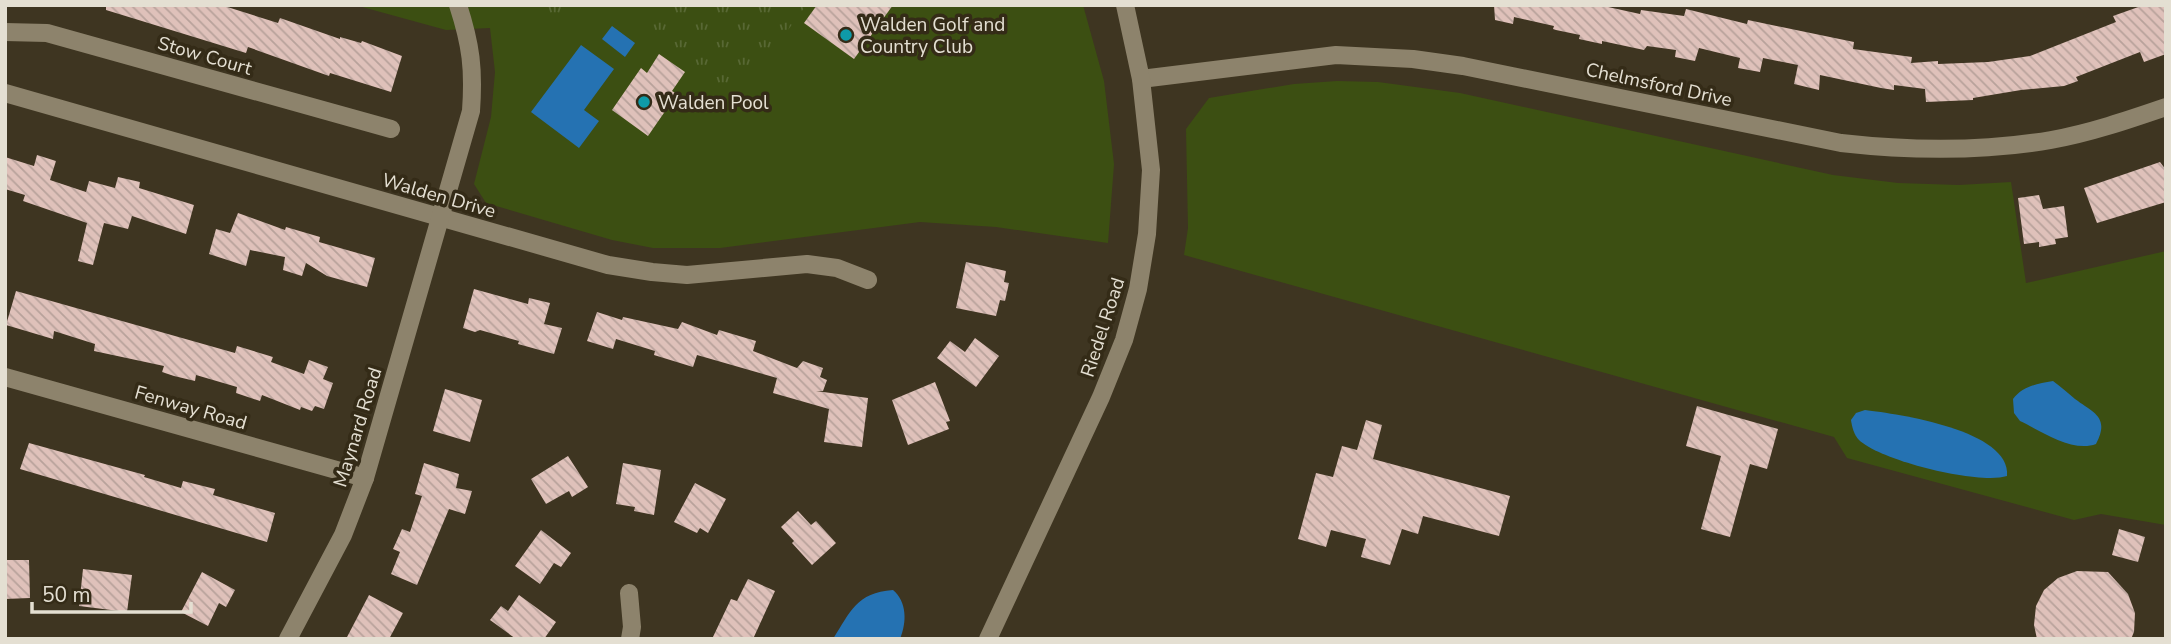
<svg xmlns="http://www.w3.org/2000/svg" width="2171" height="644" viewBox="0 0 2171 644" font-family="'Nunito Sans',sans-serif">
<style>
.grass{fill:#3c4f12}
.park{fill:url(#park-tufts)}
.water{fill:#2572b2}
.building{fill:url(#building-back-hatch)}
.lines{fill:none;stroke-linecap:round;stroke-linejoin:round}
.minor{stroke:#8d836c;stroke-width:18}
.tertiary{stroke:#8d836c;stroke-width:18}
.culture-dot{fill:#0f9aa8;stroke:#342b17;stroke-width:2.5}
.labels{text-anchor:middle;stroke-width:7;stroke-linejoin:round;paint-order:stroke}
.poi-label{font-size:19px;fill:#e4dfd2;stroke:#342b17;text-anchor:start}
.street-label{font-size:19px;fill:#e4dfd2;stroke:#342b17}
</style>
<defs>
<pattern id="park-tufts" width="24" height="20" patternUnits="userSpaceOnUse" patternTransform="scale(1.75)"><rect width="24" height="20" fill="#3c4f12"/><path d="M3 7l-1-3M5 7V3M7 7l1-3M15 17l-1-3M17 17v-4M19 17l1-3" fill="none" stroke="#586834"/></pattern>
<pattern id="building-back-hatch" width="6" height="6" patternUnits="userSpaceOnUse" patternTransform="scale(1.75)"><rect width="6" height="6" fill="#dfc1ba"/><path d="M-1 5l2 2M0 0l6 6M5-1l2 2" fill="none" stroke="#b8a29b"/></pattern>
</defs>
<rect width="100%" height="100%" fill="#3e3521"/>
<g class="grass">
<path d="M355,5H1083L1104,81L1114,164L1108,243L996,227L920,222L720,248H653L612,240L486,203L474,184L491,117L495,72L490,28L446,30Z"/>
<path d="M1337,81L1378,82L1460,93L1833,175L1898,183L1959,185L2011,182L2026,283L2166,251V525L2101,514L2074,520L1847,458L1834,437L1184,255L1188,228L1186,129L1209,98L1294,84Z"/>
</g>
<g class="park">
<path d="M535,5H576L557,31L531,11Z"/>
<path d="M662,5H801L804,8L737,100L642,33Z"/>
</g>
<g class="water">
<path d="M612,26L635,43L625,57L602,39Z"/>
<path d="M581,45L614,69L584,110L599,121L579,148L531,112Z"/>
<path d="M2053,381C2061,387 2068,393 2075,399C2094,413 2110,417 2096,444C2073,453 2041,431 2020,421L2014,413L2013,399C2023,386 2036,384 2053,381Z"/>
<path d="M1865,410C1898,414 2011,430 2007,476C1979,485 1881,461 1859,440C1854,435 1852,427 1851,420L1856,413Z"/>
<path d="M893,590C907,602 907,622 900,639H833C851,611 856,593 893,590Z"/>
</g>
<g class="building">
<path d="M106,5H221L278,23L280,18L340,39V37L361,43L362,41L402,56L391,92L330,73L329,76L248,47L246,53L106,10Z"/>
<path d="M817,5H893L854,59L804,23Z"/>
<path d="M1494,5H1599L1640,14L1641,10L1684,16L1686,9L1747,24L1748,20L1854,42L1853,49L1912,57L1911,63L1938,61V64L1988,62L2030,56L2116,22L2113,16L2144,5H2166V54L2144,62L2140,52L2076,77L2078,81L2064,86L2021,90L1973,98V100L1926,102L1925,89L1894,85V90L1881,88L1820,75L1819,90L1794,84L1798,65L1763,58L1760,72L1738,68L1740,58L1699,48L1695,61L1675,57L1676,50L1647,46L1644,50L1602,41V44L1579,39L1580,35L1556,30L1553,29L1554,26L1514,17L1513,24L1495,20Z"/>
<path d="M659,54L685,72L672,91L677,94L648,136L612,110L641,68L647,73Z"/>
<path d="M37,155L56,161L50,180L86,192L89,181L115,188L118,177L140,182L139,188L194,205L186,234L132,216L128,229L104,223L93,265L78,261L87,223L23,201L25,195L5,189V157L34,166Z"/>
<path d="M2160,162L2166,170V202L2097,223L2084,188Z"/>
<path d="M2039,195L2043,209L2064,206L2068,237L2055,239L2056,244L2039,247V242L2024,244L2018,198Z"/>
<path d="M238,213L285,230L286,227L320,237L319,242L375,258L367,287L327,276L306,263L302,276L283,270L285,257L250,250L246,266L209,254L216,229L230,233Z"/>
<path d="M966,262L1006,271L1004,282L1009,283L1005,301L1000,300L996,316L956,308Z"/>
<path d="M474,289L528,304L529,298L550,303L544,324L562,328L554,354L518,344L519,341L480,330L475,332L463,328Z"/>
<path d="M16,291L235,353L237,346L273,357L271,362L304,374L309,360L328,367L323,379L333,383L324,409L315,406L312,411L301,407L300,410L262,395L260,401L236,393L237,387L196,375L195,381L174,376L162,372L164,366L94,351L95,344L54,331L53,339L6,325Z"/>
<path d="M597,312L622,320L623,317L678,329L682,322L717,335L719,330L756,341L753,351L797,368L803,361L823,368L820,377L827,380L823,391H816L868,398L862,447L824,442L829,409L773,393L777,378L697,355L693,367L654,355L655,351L616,339L613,349L587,341Z"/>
<path d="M975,338L999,356L976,387L937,358L950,341L965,352Z"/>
<path d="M935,382L950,421L946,422L949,429L908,445L892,400Z"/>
<path d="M445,389L482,400L470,442L433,431Z"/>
<path d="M1697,406L1778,429L1767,469L1750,464L1730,537L1701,529L1721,456L1686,446Z"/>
<path d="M1366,420L1382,425L1373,459L1510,496L1499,536L1423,516L1418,534L1402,529L1390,565L1361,557L1366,539L1331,530L1326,547L1298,539L1316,473L1333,477L1342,446L1357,450Z"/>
<path d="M29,443L123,469L145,475L144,477L181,488L183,481L215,489L213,495L275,513L267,542L20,469Z"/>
<path d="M568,456L588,487L572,497L569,491L546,504L531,479Z"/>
<path d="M424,463L459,474L456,488L472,491L465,514L449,509L417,585L391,574L400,552L393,549L402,529L410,532L422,496L415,494Z"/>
<path d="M623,463L661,470L654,515L634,511L635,507L616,504Z"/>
<path d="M695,483L726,499L708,533L700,528L697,533L674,522Z"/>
<path d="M798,511L811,525L816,521L836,543L812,565L792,543L794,541L781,527Z"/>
<path d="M2119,529L2145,537L2138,562L2112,555Z"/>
<path d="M541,530L571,553L561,567L554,563L540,584L515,566Z"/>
<path d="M5,560H29L30,598L5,599Z"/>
<path d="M83,569L132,575L127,612L79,606Z"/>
<path d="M2077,571L2108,572L2128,594L2135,613L2134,632L2131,639H2037L2034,625L2036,606L2044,590L2058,578Z"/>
<path d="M202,572L235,590L226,607L219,603L208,626L181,612Z"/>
<path d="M748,579L775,591L753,639H712L731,599L737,601Z"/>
<path d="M369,595L403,613L389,639H346Z"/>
<path d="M519,595L556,622L544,639H516L490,620L501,606L508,611Z"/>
</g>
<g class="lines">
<g class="minor">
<path d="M5,32L47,33L391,129"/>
<path d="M1141,79L1336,55L1413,59L1463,66L1841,143C1912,151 1981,152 2051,140C2090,133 2128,120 2166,107"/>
<path d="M5,93L608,265L652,272L687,275L807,264L837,268L868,280"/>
<path d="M5,377L365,478"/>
<path d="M629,593L632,627L630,639"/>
<path d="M288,639L343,535L365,478L471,111C474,69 471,45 458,5"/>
</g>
<path class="tertiary" d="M988,639L1101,397L1124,340L1138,289L1147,234L1151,170L1141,79L1125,5"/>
</g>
<g class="culture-dot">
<circle cx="846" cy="35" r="7"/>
<circle cx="644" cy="102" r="7"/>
</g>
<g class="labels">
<g class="poi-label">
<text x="860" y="31">Walden Golf and<tspan x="860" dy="22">Country Club</tspan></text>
<text x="658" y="109">Walden Pool</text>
</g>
<g class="street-label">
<text transform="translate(205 55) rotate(16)" y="7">Stow Court</text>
<text transform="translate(1659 84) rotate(12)" y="7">Chelmsford Drive</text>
<text transform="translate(439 195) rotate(16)" y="7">Walden Drive</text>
<text transform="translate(1102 327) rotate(-72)" y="7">Riedel Road</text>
<text transform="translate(191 407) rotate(16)" y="7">Fenway Road</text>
<text transform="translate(357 427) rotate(-73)" y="7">Maynard Road</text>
</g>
</g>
<rect width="2171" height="644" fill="none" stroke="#e4dfd2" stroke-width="14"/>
<path d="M32 602v10h159v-10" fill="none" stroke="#e4dfd2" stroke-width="3.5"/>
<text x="42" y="602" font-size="21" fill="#e4dfd2" stroke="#342b17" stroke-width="5" paint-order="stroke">50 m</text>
</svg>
